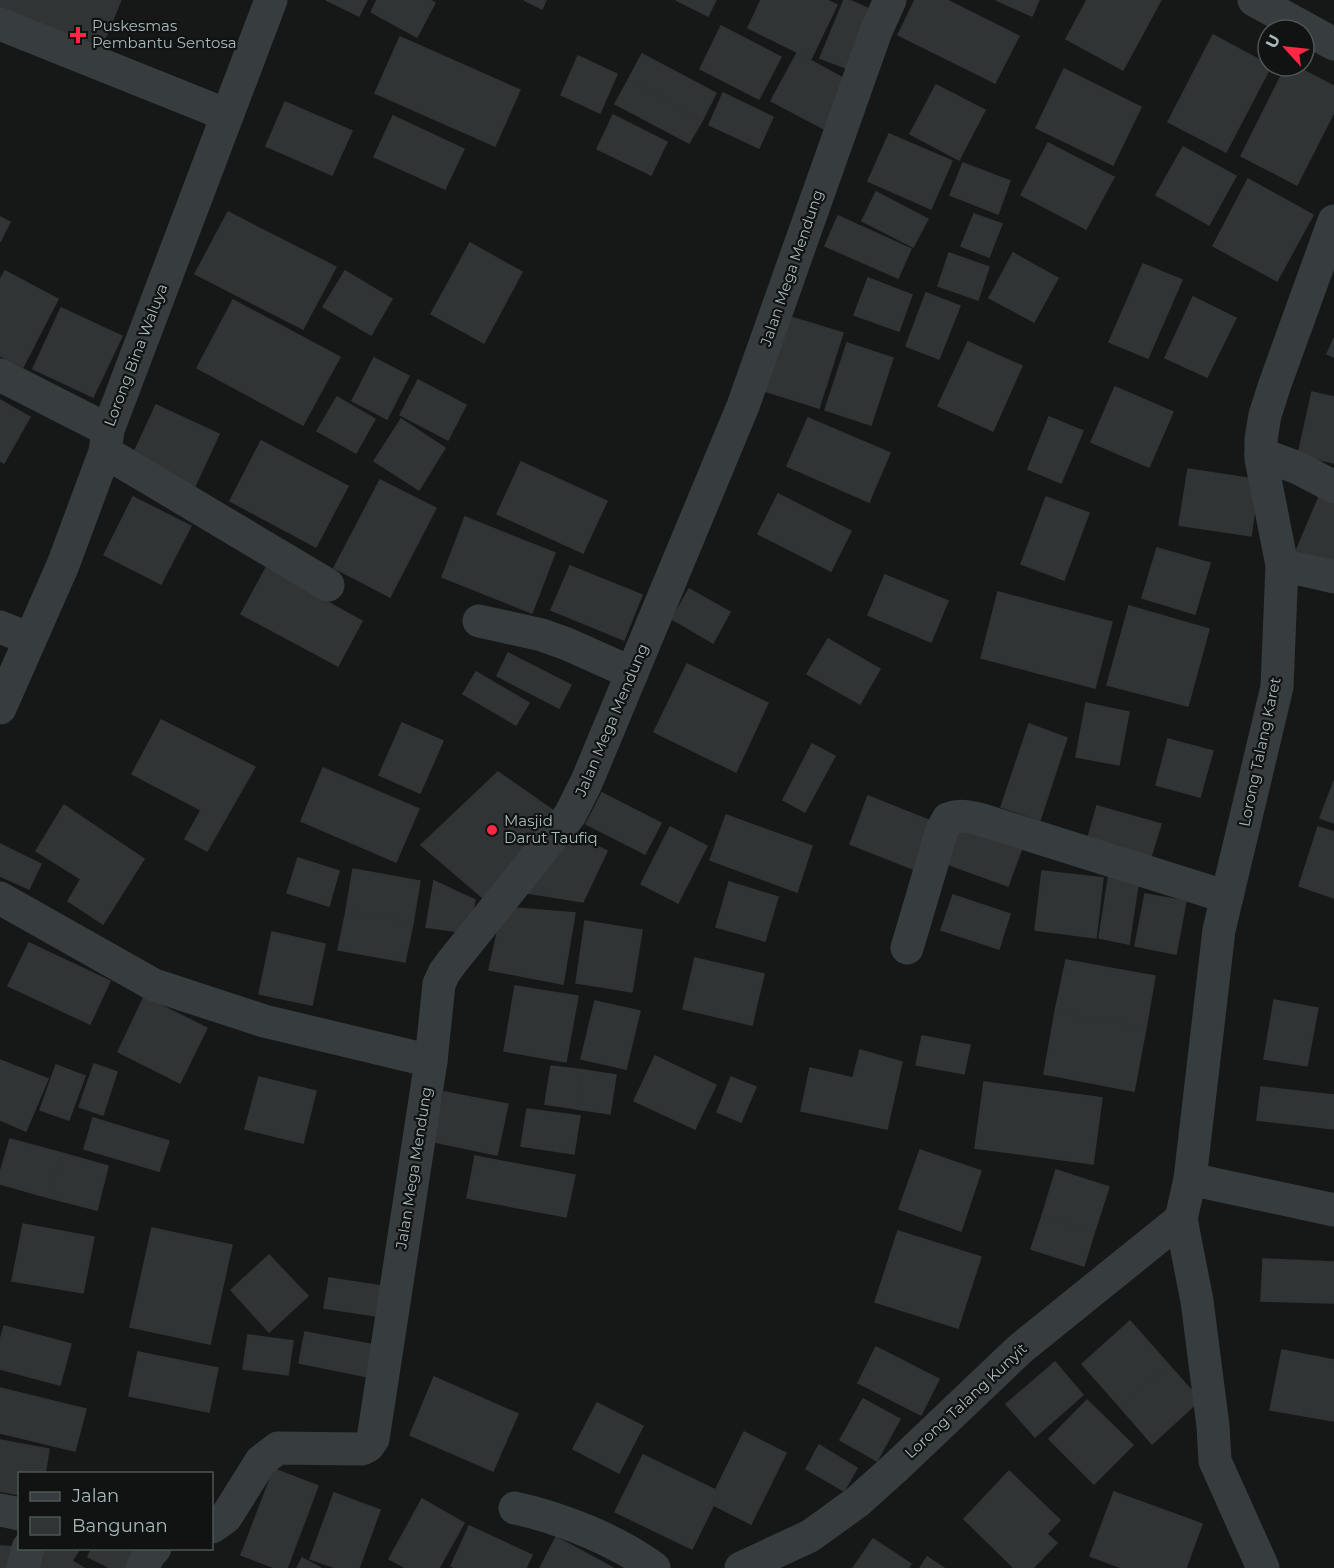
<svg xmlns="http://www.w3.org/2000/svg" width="1334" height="1568" viewBox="0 0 1334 1568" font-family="Montserrat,sans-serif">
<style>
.building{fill:#313434;stroke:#303435;stroke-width:1.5}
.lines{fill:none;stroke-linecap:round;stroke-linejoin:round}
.street{stroke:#373d3e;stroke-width:33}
.poi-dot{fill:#ff2743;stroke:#111313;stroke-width:2}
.labels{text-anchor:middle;stroke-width:4.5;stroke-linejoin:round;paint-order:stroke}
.poi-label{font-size:15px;fill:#a7b9b8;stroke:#111313;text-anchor:start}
.street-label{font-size:15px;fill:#a7b9b8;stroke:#111313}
</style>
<rect width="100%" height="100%" fill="#161818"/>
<g class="building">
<path d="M0,0H121L98,55L0,14Z"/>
<path d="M326,0H367L359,16Z"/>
<path d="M377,0H430L435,3L417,37L371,12Z"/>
<path d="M524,0H546L542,9Z"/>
<path d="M676,0H716L708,16Z"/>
<path d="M761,0H827L837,5L811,59L748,28Z"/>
<path d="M844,0H849L876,12L851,70L820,58Z"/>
<path d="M915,0H947L1019,36L995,83L898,35Z"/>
<path d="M996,0H1039L1032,16Z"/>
<path d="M1087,0H1161L1123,70L1066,39Z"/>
<path d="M721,26L781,57L759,99L700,69Z"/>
<path d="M1213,35L1271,66L1226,152L1168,122Z"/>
<path d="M400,37L520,90L495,146L375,93Z"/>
<path d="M797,53L852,83L826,130L771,101Z"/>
<path d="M642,54L716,93L702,121L628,80Z"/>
<path d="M578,56L617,74L600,113L561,95Z"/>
<path d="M1286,66H1295L1334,86V112L1297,185L1241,156Z"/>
<path d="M1064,69L1141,107L1113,165L1036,128Z"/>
<path d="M628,80L702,121L689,143L615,104Z"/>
<path d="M936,85L985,110L959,160L910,134Z"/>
<path d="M723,93L773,117L759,148L709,125Z"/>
<path d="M285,102L352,131L332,175L266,146Z"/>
<path d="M613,115L667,142L651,175L597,149Z"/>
<path d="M393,116L464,149L445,189L374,157Z"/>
<path d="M889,134L952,161L931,209L868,181Z"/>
<path d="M1048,143L1114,177L1086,229L1021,195Z"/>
<path d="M1183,147L1236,176L1209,225L1156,195Z"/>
<path d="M963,163L1010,181L998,214L950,195Z"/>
<path d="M1248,179L1313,215L1277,281L1213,246Z"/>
<path d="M876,192L928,219L913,247L862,221Z"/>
<path d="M228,212L336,267L303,329L195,274Z"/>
<path d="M974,214L1002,224L989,257L961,246Z"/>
<path d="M838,216L911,249L898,278L825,246Z"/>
<path d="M0,217L10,222L0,242Z"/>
<path d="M470,243L522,272L484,343L431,314Z"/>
<path d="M949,253L989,267L978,300L938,286Z"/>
<path d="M1013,253L1058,278L1034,322L989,298Z"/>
<path d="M1143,264L1182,280L1148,358L1109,342Z"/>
<path d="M5,271L58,299L23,367L0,356V280Z"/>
<path d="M345,271L392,299L371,335L323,307Z"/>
<path d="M868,278L912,295L899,331L854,315Z"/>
<path d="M926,293L960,306L939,359L906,346Z"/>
<path d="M1193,297L1236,318L1207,377L1165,358Z"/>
<path d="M233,300L340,357L303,425L197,368Z"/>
<path d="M61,308L122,336L93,397L33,369Z"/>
<path d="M784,315L843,333L819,408L761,390Z"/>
<path d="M1334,338V357L1327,354Z"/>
<path d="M968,342L1022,366L993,431L938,406Z"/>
<path d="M847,343L893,358L871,425L825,410Z"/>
<path d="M374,358L409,376L387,419L352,401Z"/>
<path d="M418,380L466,405L448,440L400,415Z"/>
<path d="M1115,387L1173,412L1149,467L1091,442Z"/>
<path d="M1312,392L1334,397V463L1298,455Z"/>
<path d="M337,397L375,419L356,453L317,431Z"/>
<path d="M0,400L30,417L4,463L0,461Z"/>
<path d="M156,405L219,434L195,486L132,457Z"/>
<path d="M1049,417L1083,431L1061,483L1028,469Z"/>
<path d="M808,418L890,453L869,502L787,466Z"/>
<path d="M401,419L445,448L419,490L374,461Z"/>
<path d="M261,441L348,486L316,547L230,501Z"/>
<path d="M521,462L607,501L583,553L497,514Z"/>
<path d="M1188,469L1259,480L1251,536L1179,525Z"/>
<path d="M380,480L436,508L390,597L334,568Z"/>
<path d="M778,494L851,531L831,571L758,534Z"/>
<path d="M133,497L191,526L161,584L104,555Z"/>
<path d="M1046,497L1089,513L1064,580L1021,564Z"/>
<path d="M1319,497L1334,503V567L1296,551Z"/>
<path d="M465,517L555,553L532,613L442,577Z"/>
<path d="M1157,548L1210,563L1195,614L1142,598Z"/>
<path d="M570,566L642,595L624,640L551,610Z"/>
<path d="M266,568L362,621L338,666L241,614Z"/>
<path d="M885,575L948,601L931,642L868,615Z"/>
<path d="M689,589L730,612L713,643L672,619Z"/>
<path d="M998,592L1112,622L1095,688L981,658Z"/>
<path d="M1129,606L1209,629L1188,706L1107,685Z"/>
<path d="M828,639L880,669L860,704L807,674Z"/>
<path d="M508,653L571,685L559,708L497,676Z"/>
<path d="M687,664L768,703L736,772L654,732Z"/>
<path d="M476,672L529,703L516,725L463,694Z"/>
<path d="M1086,703L1129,712L1119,765L1076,757Z"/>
<path d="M161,720L255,767L207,851L185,839L201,810L132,774Z"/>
<path d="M402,723L443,741L420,793L379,775Z"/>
<path d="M1029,724L1067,738L1040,820L1001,807Z"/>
<path d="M1168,739L1213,751L1200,797L1156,785Z"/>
<path d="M812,744L835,756L805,812L783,800Z"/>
<path d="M323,768L419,809L396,862L301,821Z"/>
<path d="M498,772L558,814L490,904L421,845Z"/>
<path d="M1334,781V823L1320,818Z"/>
<path d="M602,793L661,823L645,854L586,824Z"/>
<path d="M868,796L933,822L913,869L850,844Z"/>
<path d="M64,805L144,859L103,924L68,901L81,879L36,851Z"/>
<path d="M1097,806L1161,824L1148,866L1085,848Z"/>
<path d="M726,815L812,846L797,892L710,860Z"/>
<path d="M955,824L1022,848L1008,886L942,862Z"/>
<path d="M670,827L707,846L678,903L641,884Z"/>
<path d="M1318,827L1334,832V898L1299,886Z"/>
<path d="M564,829L607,851L583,902L521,892Z"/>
<path d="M0,844L41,864L29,889L0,876Z"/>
<path d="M298,858L339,871L329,906L287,893Z"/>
<path d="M353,869L420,881L413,923L346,911Z"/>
<path d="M1042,871L1103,878L1096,938L1035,930Z"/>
<path d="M1109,874L1139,878L1129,944L1099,938Z"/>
<path d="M434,881L475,900L468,933L426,927Z"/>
<path d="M729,882L778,897L765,941L716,927Z"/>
<path d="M1145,894L1186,901L1176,954L1135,946Z"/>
<path d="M953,895L1010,914L999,949L941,930Z"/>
<path d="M503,907L575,913L563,984L489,970Z"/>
<path d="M346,911L413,923L405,962L338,950Z"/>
<path d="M585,921L642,930L632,992L576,983Z"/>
<path d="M272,932L325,944L312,1005L259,994Z"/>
<path d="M29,943L110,981L90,1024L8,986Z"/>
<path d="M695,958L764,974L752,1025L683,1009Z"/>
<path d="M1066,960L1155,976L1146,1028L1055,1012Z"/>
<path d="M515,986L578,996L566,1062L504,1051Z"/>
<path d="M144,997L207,1028L180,1083L118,1052Z"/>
<path d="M1274,1000L1318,1008L1307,1066L1264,1059Z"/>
<path d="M595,1001L640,1011L626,1069L581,1059Z"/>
<path d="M1055,1012L1146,1028L1134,1091L1044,1074Z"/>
<path d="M922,1036L970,1045L964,1074L916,1065Z"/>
<path d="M860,1050L902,1062L887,1129L801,1111L810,1068L853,1078Z"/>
<path d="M655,1056L716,1085L695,1129L634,1101Z"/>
<path d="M0,1060L48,1079L26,1131L0,1120Z"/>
<path d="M94,1064L117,1072L103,1115L79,1107Z"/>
<path d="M56,1065L85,1076L69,1120L40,1110Z"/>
<path d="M551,1066L583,1070L577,1109L545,1104Z"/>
<path d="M583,1070L616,1075L610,1114L577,1109Z"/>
<path d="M259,1077L316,1091L303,1143L245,1129Z"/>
<path d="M731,1077L756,1087L741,1122L717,1112Z"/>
<path d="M984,1082L1102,1098L1093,1164L975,1148Z"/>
<path d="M1261,1087L1334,1095V1129L1257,1120Z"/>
<path d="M444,1092L508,1104L497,1155L434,1142Z"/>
<path d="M527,1109L580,1116L574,1154L521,1146Z"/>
<path d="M93,1118L169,1141L159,1171L84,1149Z"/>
<path d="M10,1139L62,1153L50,1198L0,1184V1173Z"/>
<path d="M920,1150L981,1171L961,1231L899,1209Z"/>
<path d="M62,1153L108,1166L97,1210L50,1198Z"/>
<path d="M475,1156L575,1175L566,1217L467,1198Z"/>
<path d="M1056,1170L1109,1187L1094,1233L1042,1216Z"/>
<path d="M1042,1216L1094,1233L1084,1266L1031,1249Z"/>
<path d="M23,1224L94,1237L83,1293L12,1281Z"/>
<path d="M152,1228L232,1245L210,1344L130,1327Z"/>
<path d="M898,1231L981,1257L958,1328L875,1302Z"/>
<path d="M269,1255L308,1296L269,1332L231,1290Z"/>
<path d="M1263,1259L1334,1262V1303L1261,1301Z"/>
<path d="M329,1278L381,1286L376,1316L324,1308Z"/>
<path d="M1130,1321L1168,1364L1120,1407L1082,1364Z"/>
<path d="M4,1326L71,1344L60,1385L0,1369V1341Z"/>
<path d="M305,1332L375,1345L369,1377L299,1363Z"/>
<path d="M248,1335L293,1341L288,1375L243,1369Z"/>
<path d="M876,1347L939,1379L921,1415L858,1383Z"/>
<path d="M1282,1350L1334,1360V1421L1270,1410Z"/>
<path d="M138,1352L218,1368L209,1412L129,1396Z"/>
<path d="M1055,1362L1083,1395L1035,1437L1006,1404Z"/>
<path d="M1168,1364L1200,1400L1152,1444L1120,1407Z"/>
<path d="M434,1377L518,1414L493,1471L410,1435Z"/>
<path d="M0,1388L86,1409L75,1451L0,1433Z"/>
<path d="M863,1399L900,1419L877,1461L840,1440Z"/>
<path d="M1087,1400L1133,1445L1094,1484L1049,1439Z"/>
<path d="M597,1403L643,1426L619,1473L573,1449Z"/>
<path d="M744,1432L786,1453L751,1524L709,1503Z"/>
<path d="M0,1440L49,1449L45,1474H20V1495L0,1491Z"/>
<path d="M819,1445L857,1468L844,1491L806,1469Z"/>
<path d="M643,1455L720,1492L692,1549L615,1512Z"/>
<path d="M274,1469L318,1486L287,1568H275L241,1555Z"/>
<path d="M1009,1471L1060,1520L1047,1534L1057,1543L1033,1568H1014L964,1519Z"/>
<path d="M1114,1492L1202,1524L1186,1568H1122L1090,1556Z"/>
<path d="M334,1493L380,1510L359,1568H336L310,1559Z"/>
<path d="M422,1499L464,1523L439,1568H406L389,1559Z"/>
<path d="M469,1526L532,1555L526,1568H455L451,1566Z"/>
<path d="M556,1537L613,1568H540Z"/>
<path d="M873,1539L911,1564L908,1568H853Z"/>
<path d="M0,1546L16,1547L15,1568H0Z"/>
<path d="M44,1548H76L79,1550L72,1561L84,1568H33Z"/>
<path d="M92,1548H140L130,1568H110L88,1557Z"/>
<path d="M927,1557L944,1568H920Z"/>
<path d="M302,1558L321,1568H297Z"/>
</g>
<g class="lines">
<g class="street">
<path d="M1254,0L1334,44"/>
<path d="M0,24L227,115"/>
<path d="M0,375L108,430"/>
<path d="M105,452L328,585"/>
<path d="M1261,454L1298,468L1334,487"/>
<path d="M1282,565L1334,577"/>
<path d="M479,621L542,635L567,644L632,673"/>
<path d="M0,627L30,639"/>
<path d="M0,708L63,565L105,452L108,430L271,0"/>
<path d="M0,898L154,985L264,1021L431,1061"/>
<path d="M907,948L942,830L948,819C960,815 967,816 979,819L1227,897"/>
<path d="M1190,1179L1334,1210"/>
<path d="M515,1508C561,1518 616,1540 654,1568"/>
<path d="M0,1510L20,1514"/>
<path d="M212,1527L226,1517L261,1461L278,1448L362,1449L368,1446L373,1439L431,1061L439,984L444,973L452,962L570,815L587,781L743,406L876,31L890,0"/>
<path d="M23,1568L28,1548"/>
<path d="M142,1568L149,1555L155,1548"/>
<path d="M741,1568L810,1536L857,1502L896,1467L1020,1349L1181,1219"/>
<path d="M1263,1568L1215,1461L1213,1426L1197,1301L1181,1219L1190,1179L1219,930L1277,687L1282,565L1261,459V439L1265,415L1275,384L1334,221"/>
</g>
</g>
<g class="poi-dot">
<path d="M75 26h6v6h6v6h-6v6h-6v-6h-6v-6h6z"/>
<circle cx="492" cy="830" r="6"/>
</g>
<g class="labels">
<g class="poi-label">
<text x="92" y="31">Puskesmas<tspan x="92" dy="17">Pembantu Sentosa</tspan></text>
<text x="504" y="826">Masjid<tspan x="504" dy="17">Darut Taufiq</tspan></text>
</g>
<g class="street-label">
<text transform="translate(792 268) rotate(-71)" y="5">Jalan Mega Mendung</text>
<text transform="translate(136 355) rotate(-69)" y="5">Lorong Bina Waluya</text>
<text transform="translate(612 720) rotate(-67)" y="5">Jalan Mega Mendung</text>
<text transform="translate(1260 752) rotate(-78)" y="5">Lorong Talang Karet</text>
<text transform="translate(414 1168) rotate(-81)" y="5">Jalan Mega Mendung</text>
<text transform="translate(966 1401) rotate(-43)" y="5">Lorong Talang Kunyit</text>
</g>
</g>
<rect x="18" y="1472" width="195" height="78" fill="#111313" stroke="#4d5555" stroke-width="1.5"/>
<rect x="30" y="1492" width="30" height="9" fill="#373d3e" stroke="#4d5555" stroke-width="1.5"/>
<text x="72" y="1502" font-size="18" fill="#a7b9b8">Jalan</text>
<rect x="30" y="1517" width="30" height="18" fill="#313434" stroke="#4d5555" stroke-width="1.5"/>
<text x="72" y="1532" font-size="18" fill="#a7b9b8">Bangunan</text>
<g transform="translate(1286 48) rotate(297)"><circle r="28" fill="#111313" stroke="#4d5555" stroke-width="1.5"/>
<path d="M0-4.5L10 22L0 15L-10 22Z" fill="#ff2743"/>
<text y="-9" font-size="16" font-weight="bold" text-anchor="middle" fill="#a7b9b8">U</text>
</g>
</svg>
